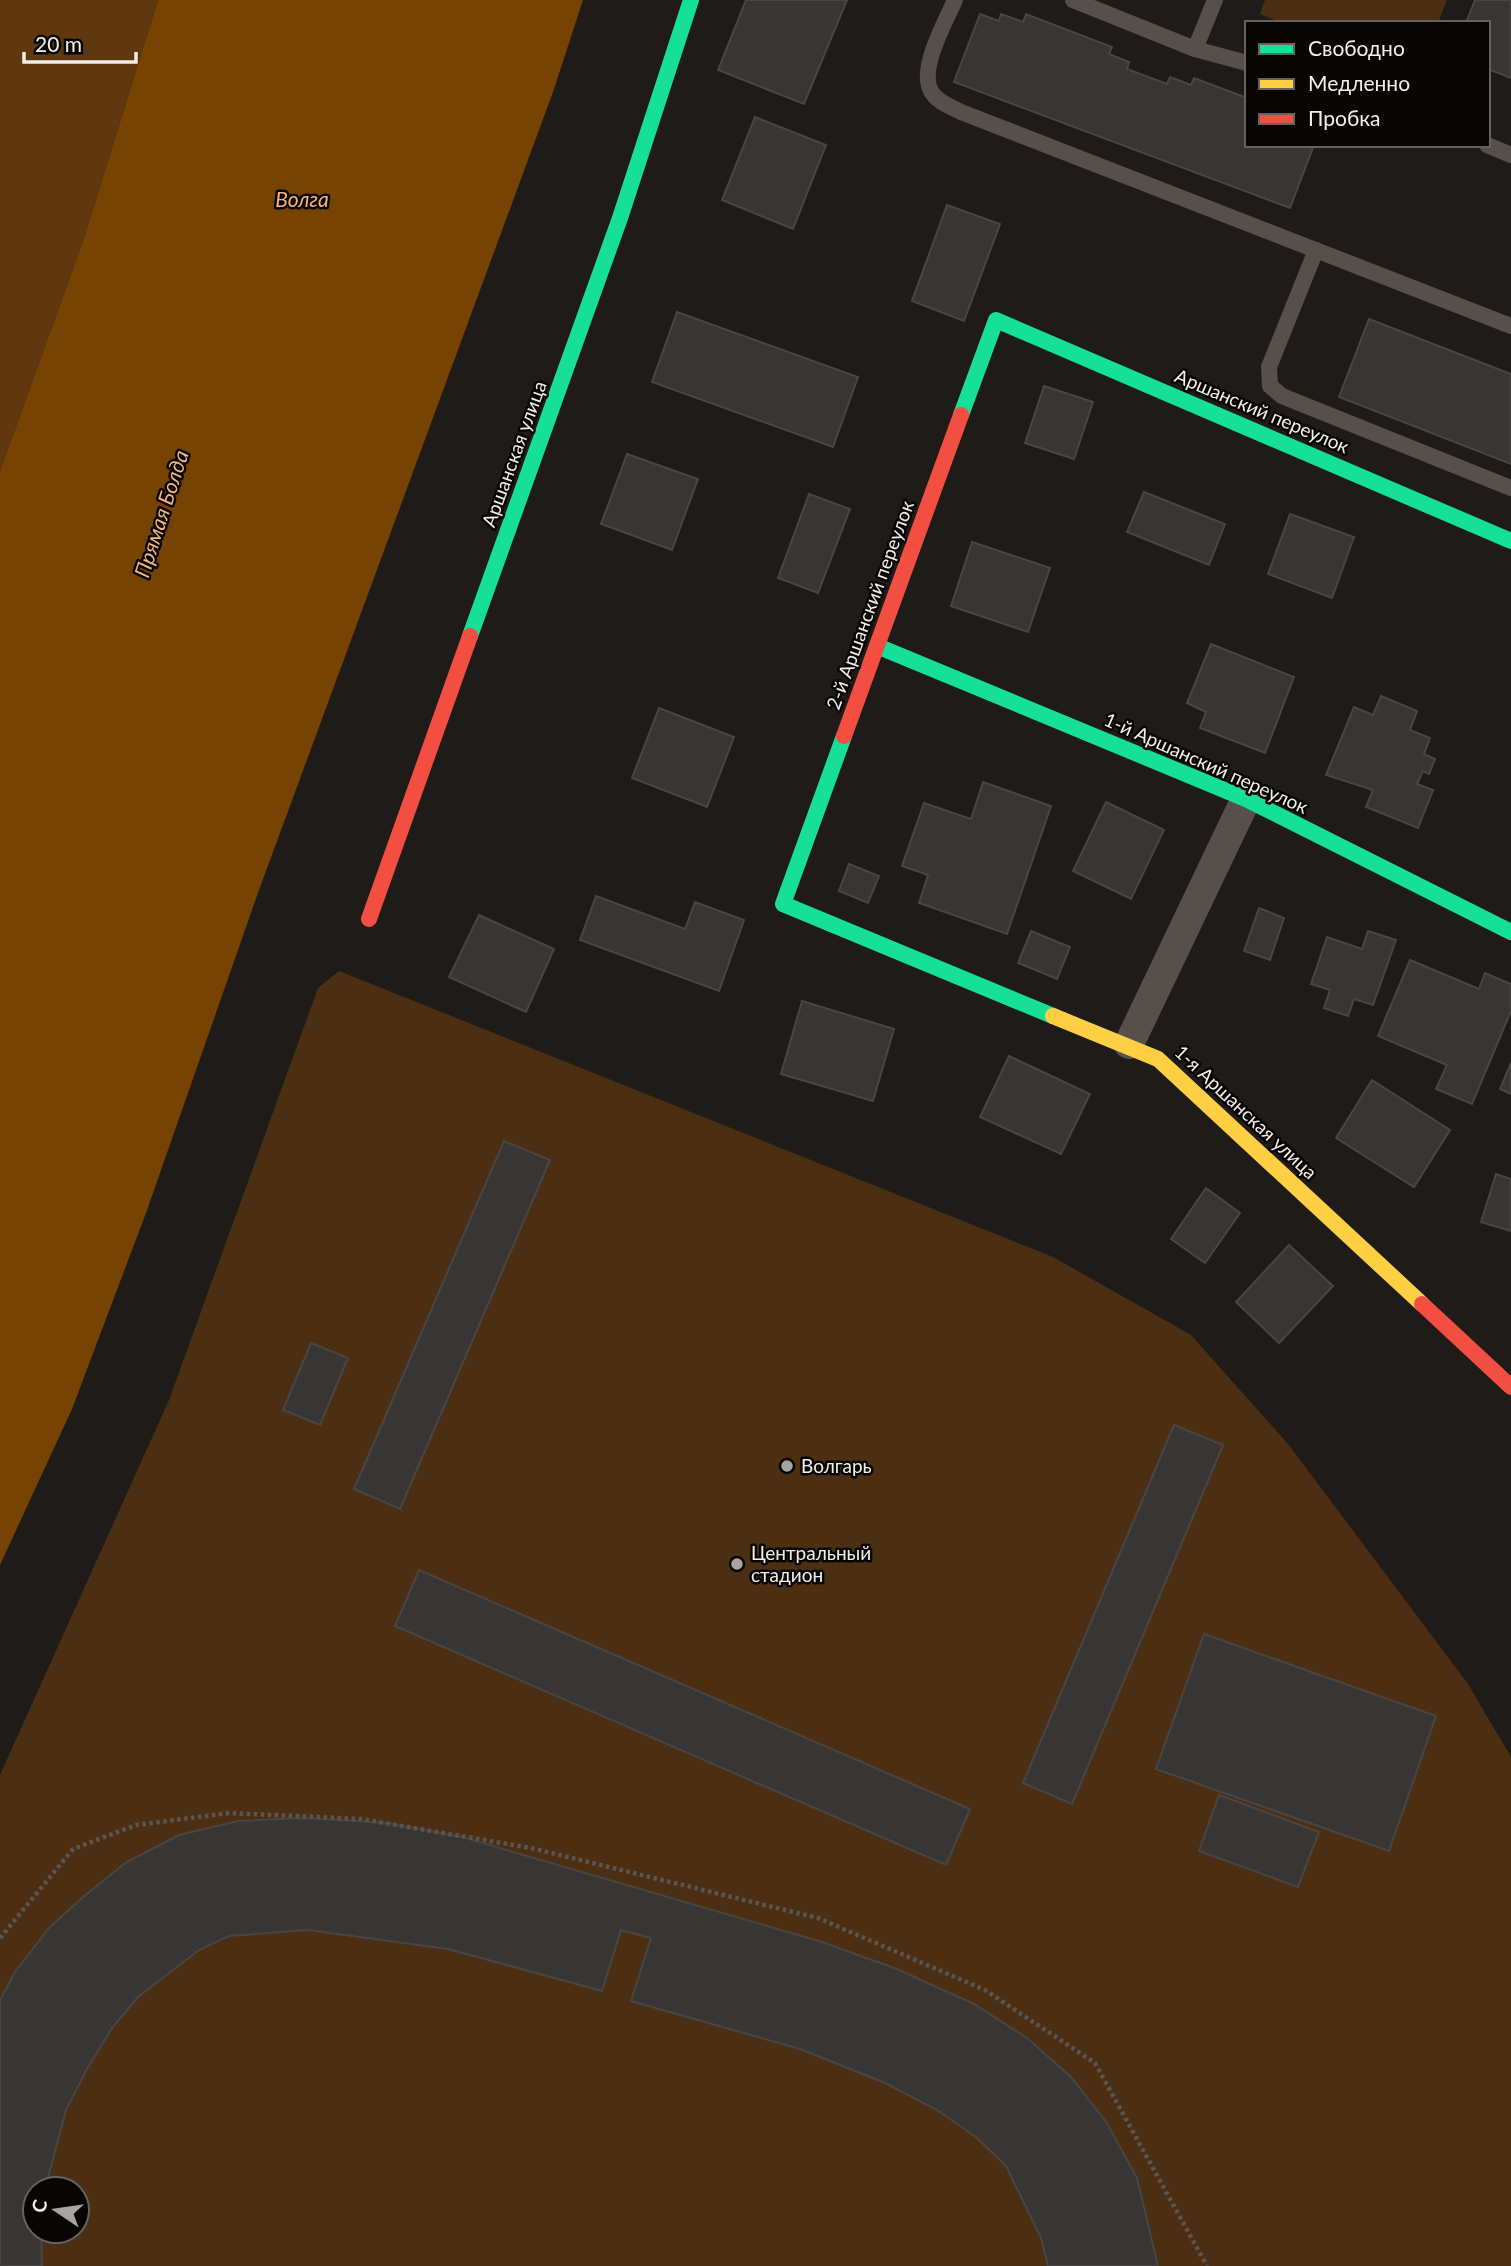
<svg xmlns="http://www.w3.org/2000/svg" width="1511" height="2266" viewBox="0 0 1511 2266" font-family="Lato,sans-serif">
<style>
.green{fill:#4c2f13;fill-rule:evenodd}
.forest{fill:#60380f}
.water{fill:#774302}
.building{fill:#383634;stroke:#484544;stroke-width:2}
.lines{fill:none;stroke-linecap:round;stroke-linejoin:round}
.path{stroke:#5a5550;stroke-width:4.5;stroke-dasharray:3.5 3.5;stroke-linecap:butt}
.lane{stroke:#574f49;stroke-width:16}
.street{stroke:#574f49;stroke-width:30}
.fast{stroke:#16e098;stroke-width:16}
.slow{stroke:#ffcf43;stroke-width:16}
.jam{stroke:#f24e42;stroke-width:16}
.poi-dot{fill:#a7a4a2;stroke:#080605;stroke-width:2.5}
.labels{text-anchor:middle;stroke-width:5;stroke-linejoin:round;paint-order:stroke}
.street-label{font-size:19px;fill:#f1eeeb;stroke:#080605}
.poi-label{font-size:19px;fill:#f1eeeb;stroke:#080605;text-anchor:start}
.water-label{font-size:21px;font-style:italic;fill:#f9b67a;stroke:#080605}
</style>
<rect width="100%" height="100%" fill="#1e1b19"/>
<g class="green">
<path d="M1265,0H1447L1438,23H1282L1260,14Z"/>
<path d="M339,971L1053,1257L1191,1335L1288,1444L1468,1684L1511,1757V2266H0V1775L169,1400L318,988ZM35,2189H77V2231H35Z"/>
</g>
<path class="forest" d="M0,0H158L83,241L0,471Z"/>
<path class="water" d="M158,0H583L553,92L259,890L146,1213L72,1409L0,1565V471L83,241Z"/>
<g class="building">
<path d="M746,0H847L804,104L718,70Z"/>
<path d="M1475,0H1511V78L1488,69V23H1466Z"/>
<path d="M980,14L999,21L1001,14L1023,22L1026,14L1112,47L1109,54L1129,62L1127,69L1167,84L1170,77L1191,85L1194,78L1247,98V145H1314L1290,208L954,82Z"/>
<path d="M755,117L826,145L793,229L722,200Z"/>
<path d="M947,205L1000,224L964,321L912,301Z"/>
<path d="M677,312L858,377L833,447L652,382Z"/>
<path d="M1369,319L1511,374V464L1339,397Z"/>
<path d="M1044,386L1093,402L1074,459L1025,443Z"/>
<path d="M627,454L698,479L672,550L601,524Z"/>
<path d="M1144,492L1225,524L1209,565L1127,532Z"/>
<path d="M809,494L850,509L818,593L778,578Z"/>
<path d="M1290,514L1354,537L1332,598L1268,574Z"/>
<path d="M972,542L1050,568L1028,632L951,606Z"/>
<path d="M1211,644L1294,677L1265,753L1200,728L1206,712L1187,703Z"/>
<path d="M1381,696L1417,711L1410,730L1430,738L1424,754L1435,759L1429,774L1423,771L1417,784L1433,790L1418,828L1366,807L1373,790L1326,775L1354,707L1373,715Z"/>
<path d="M659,708L734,737L707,807L632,778Z"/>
<path d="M983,782L1051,806L1007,934L919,903L928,875L902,866L924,803L971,819Z"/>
<path d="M1106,802L1164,830L1131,899L1073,871Z"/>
<path d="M849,864L879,876L868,903L839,891Z"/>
<path d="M596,896L685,929L695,902L744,920L719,991L580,940Z"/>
<path d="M1259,908L1284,918L1270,960L1244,951Z"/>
<path d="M479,915L554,949L526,1012L449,977Z"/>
<path d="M1031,931L1070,947L1057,979L1018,963Z"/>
<path d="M1368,931L1396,940L1373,1005L1354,999L1348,1016L1324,1008L1330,990L1311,984L1327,937L1362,949Z"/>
<path d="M1410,960L1479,989L1485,973L1511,984V1011L1472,1104L1436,1089L1447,1065L1378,1036Z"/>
<path d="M802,1001L894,1029L873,1101L781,1074Z"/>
<path d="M1009,1056L1090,1094L1061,1154L980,1117Z"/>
<path d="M1511,1063V1094L1500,1089Z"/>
<path d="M1372,1080L1450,1130L1414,1187L1336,1138Z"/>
<path d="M504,1141L550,1160L400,1509L354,1489Z"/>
<path d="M1496,1174L1511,1179V1231L1481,1222Z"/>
<path d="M1206,1188L1240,1213L1205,1263L1171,1239Z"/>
<path d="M1289,1245L1333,1286L1279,1343L1236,1302Z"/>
<path d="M311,1343L348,1358L320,1425L283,1410Z"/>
<path d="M1174,1425L1223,1445L1072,1804L1023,1783Z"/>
<path d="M419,1570L970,1809L946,1865L395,1626Z"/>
<path d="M1204,1634L1436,1716L1389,1851L1156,1769Z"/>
<path d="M1219,1795L1319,1832L1298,1887L1199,1851Z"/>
<path d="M304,1818L387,1823L462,1837L822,1942L897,1969L974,2004L1027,2038L1071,2077L1107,2123L1137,2178L1158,2266H1048L1041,2238L1006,2166L976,2137L937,2110L885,2083L800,2049L631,2001L651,1938L621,1930L602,1991L448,1949L308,1930L229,1936L199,1950L138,1997L112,2028L88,2067L66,2110L45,2189H35V2231H41L42,2266H0V2000L15,1972L49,1928L83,1897L125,1863L179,1835L238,1821Z"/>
</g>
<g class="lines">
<path class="path" d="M0,1938L73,1849L136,1825L229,1813L361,1819L531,1848L818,1918L985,1990L1095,2063L1207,2266"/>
<g class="lane">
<path d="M955,0C945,23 916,73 933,94C938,102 952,107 961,112L1511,326"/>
<path d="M1073,0L1195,49L1247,63"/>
<path d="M1195,49L1215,0"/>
<path d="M1487,145L1511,155"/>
<path d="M1316,250L1269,367L1270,386L1282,396L1511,488"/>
</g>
<path class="street" d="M1129,1044L1246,799"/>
<g class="fast">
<path d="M961,415L996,320L1511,541"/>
<path d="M470,636L620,218L691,0"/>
<path d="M877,646L1246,799L1511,932"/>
<path d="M844,736L783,904L1053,1016"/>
</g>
<path class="slow" d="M1053,1016L1158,1059L1422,1304"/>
<g class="jam">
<path d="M844,736L961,415"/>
<path d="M369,919L470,636"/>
<path d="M1422,1304L1511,1387"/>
</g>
</g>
<g class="poi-dot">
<circle cx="787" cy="1466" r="7"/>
<circle cx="737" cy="1564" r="7"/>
</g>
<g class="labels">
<g class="street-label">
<text transform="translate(1262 411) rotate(23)" y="7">Аршанский переулок</text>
<text transform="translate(514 454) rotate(-70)" y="7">Аршанская улица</text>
<text transform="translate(870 605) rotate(-70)" y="7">2-й Аршанский переулок</text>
<text transform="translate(1206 763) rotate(24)" y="7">1-й Аршанский переулок</text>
<text transform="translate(1246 1112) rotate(43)" y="7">1-я Аршанская улица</text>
</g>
<g class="poi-label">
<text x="801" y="1473">Волгарь</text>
<text x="751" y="1560">Центральный<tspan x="751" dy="22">стадион</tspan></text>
</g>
<g class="water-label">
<text x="302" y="207">Волга</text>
<text transform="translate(162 514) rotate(-72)" y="7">Прямая Болда</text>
</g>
</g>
<rect x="1245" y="21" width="245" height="126" fill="#080605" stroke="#656361" stroke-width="2"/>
<rect x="1259" y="44" width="35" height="10" fill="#16e098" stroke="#656361" stroke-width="2"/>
<text x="1308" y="56" font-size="21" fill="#f1eeeb">Свободно</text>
<rect x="1259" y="79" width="35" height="10" fill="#ffcf43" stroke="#656361" stroke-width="2"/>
<text x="1308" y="91" font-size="21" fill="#f1eeeb">Медленно</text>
<rect x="1259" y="114" width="35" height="10" fill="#f24e42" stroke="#656361" stroke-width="2"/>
<text x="1308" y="126" font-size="21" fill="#f1eeeb">Пробка</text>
<g transform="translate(56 2210) rotate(283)"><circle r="33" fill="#080605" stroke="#656361" stroke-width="2"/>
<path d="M0-5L12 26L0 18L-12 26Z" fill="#a7a4a2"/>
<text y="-10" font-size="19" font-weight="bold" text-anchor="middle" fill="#f1eeeb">С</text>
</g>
<path d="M24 52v10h112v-10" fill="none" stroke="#f1eeeb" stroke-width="3.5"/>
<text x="35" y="52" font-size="21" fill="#f1eeeb" stroke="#080605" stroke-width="5" paint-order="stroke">20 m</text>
</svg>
